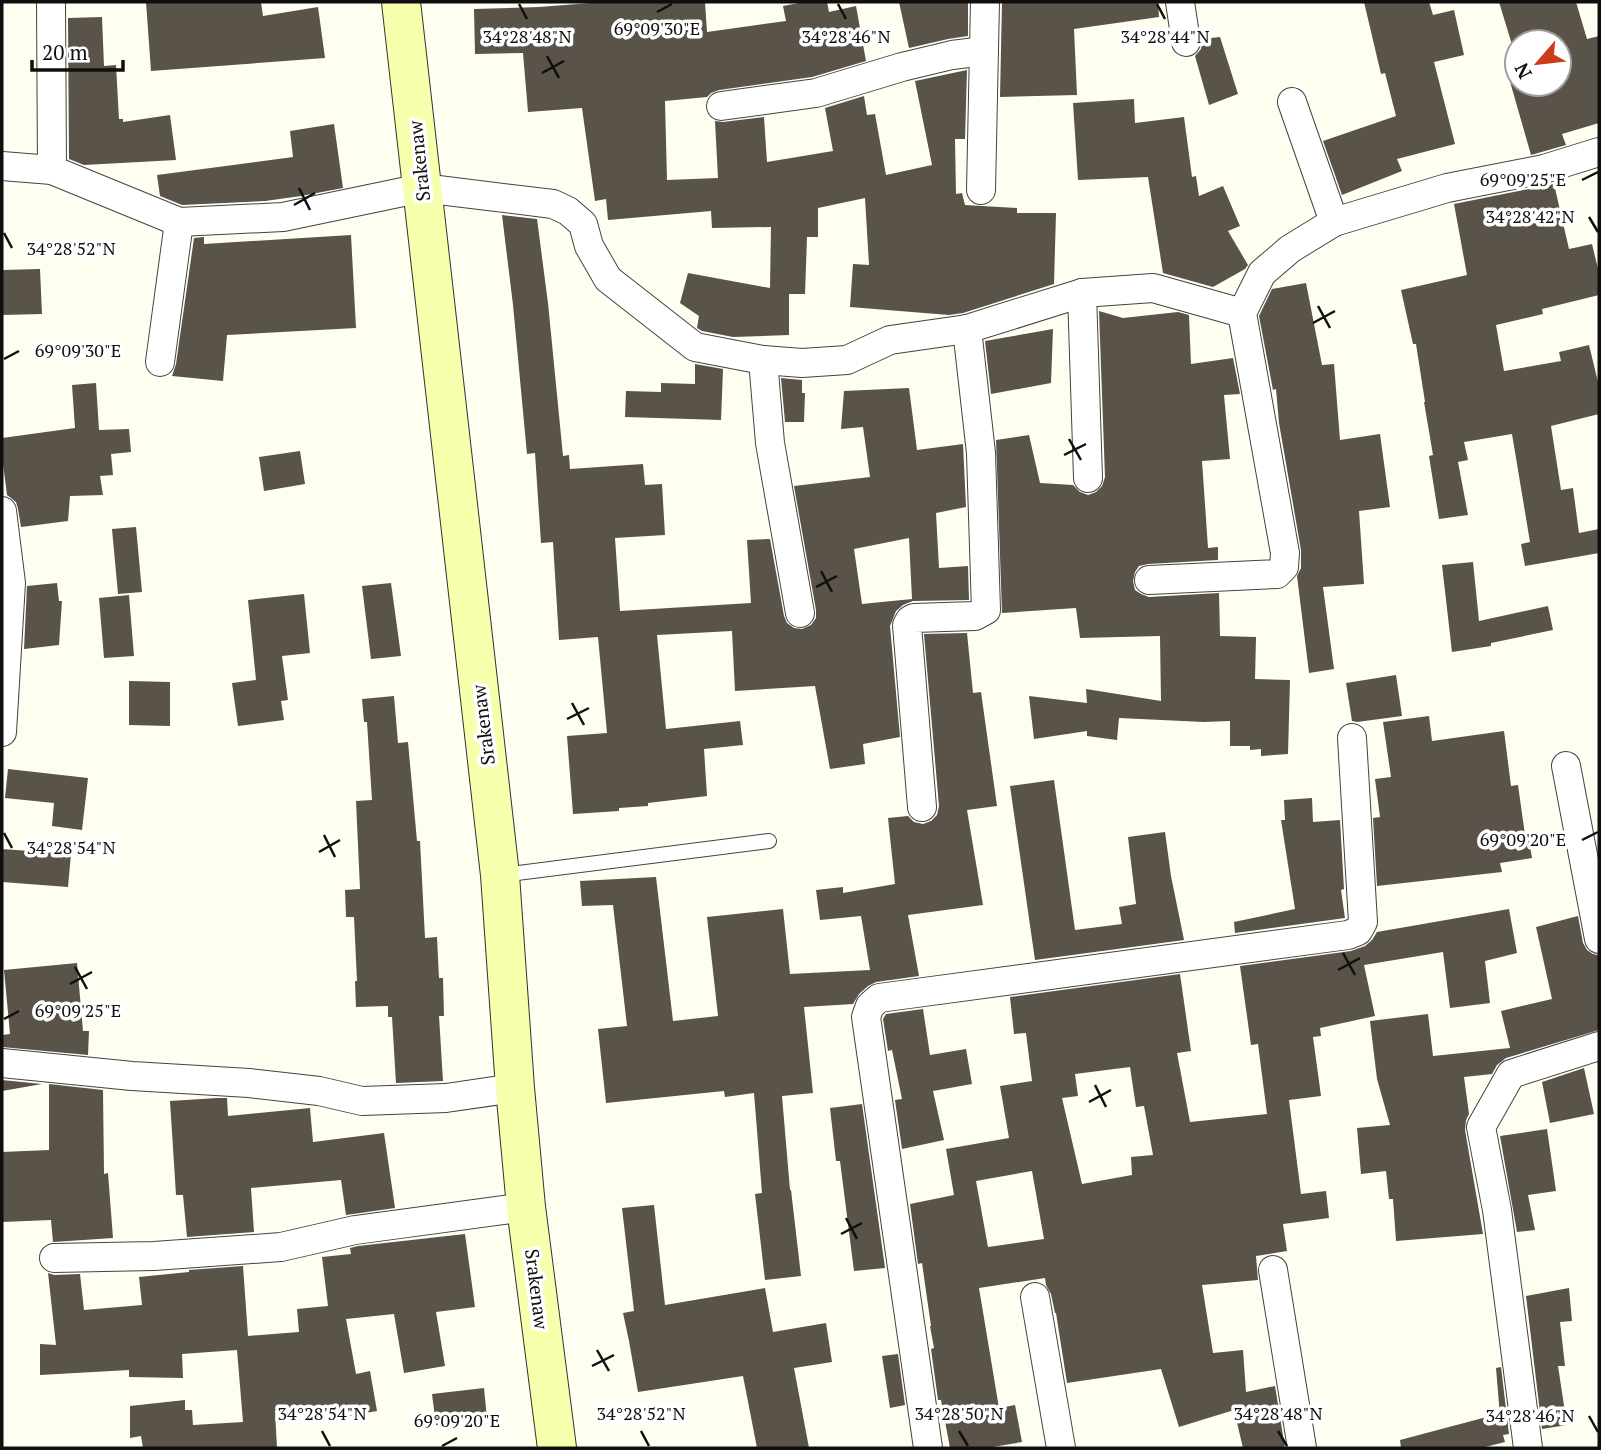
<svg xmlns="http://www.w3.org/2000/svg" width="1601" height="1450" viewBox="0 0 1601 1450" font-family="'PT Serif',serif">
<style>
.building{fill:#59534a;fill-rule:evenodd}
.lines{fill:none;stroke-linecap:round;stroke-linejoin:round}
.lane-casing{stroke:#424242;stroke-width:16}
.street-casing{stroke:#424242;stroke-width:30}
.secondary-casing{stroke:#313131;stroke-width:40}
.lane{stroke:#fff;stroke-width:14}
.street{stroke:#fff;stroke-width:28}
.secondary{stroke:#f5ffac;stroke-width:38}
.ticks{fill:none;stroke:#0f0f0f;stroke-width:2.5}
.labels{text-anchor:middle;stroke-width:7;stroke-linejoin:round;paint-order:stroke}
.street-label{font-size:19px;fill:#0f0f0f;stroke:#fff}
.ticks-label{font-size:18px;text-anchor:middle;fill:#0f0f0f;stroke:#fff;stroke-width:7;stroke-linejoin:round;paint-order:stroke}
</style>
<rect width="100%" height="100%" fill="#fefff1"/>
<g class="building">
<path d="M146,2H261L263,16L318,7L325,58L151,71Z"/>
<path d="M604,2H705L707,32L786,21L783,6L804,2H827L829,12L856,6L866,61L812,77L719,90L711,93L707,97L665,101L667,180L718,178L715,121L723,122L764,117L767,162L833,151L825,108L864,96L867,115L875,114L886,175L932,165L915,81L967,70L965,139H955L956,194L962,193L965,205L1017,208V213H1056L1054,284L963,313L949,315L850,307L853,264L869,265L865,198L818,208V237H807L805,294H789V335L733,337L702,331L697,328L699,316L680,303L688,273L770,288L771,227L712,228L711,211L608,220L606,199L595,201L582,108L528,112L523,53L475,54L474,9L539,7Z"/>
<path d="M899,2H968V36L948,39L909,48Z"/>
<path d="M1002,2H1158L1159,17L1074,29L1077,95L1000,97Z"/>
<path d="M1364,2H1429L1433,15L1454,10L1464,55L1434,62L1455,144L1397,159L1402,171L1342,195L1323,141L1396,116L1385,73L1381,74Z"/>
<path d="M1499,2H1576L1587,39L1599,36V123L1562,134L1566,145L1531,155L1505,64L1517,61ZM1517,42H1559V84H1517Z"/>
<path d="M102,17L104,66L116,65L119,119H123V122L170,115L176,160L84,165L69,159L68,18Z"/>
<path d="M1220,37L1238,94L1209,105L1195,56L1201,49L1202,39Z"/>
<path d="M1134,99L1135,123L1184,117L1192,177L1196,176L1199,196L1223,186L1240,226L1228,231L1248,265L1245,269L1213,287L1163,273L1148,177L1078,180L1073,103Z"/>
<path d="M334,124L343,188L301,196L265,201L182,205L160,196L157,175L293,157L290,131Z"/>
<path d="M1554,184L1569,249L1592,244L1599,273V295L1542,309L1543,314L1496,325L1504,371L1561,361L1559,352L1589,345L1599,386V414L1551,426L1561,490L1573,488L1579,533L1599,529V553L1525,566L1521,544L1530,542L1512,434L1464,442L1468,460L1458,462L1468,515L1439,519L1429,456L1433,455L1424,402H1425L1416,344H1413L1401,290L1467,275L1454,204Z"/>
<path d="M502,215L537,219L548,303L563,456L569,455L570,469L643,464L645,485L662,484L665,535L615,538L620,611L751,603L747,540L770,539L784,616L787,623L794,628L802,629L811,625L816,618V610L794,486L870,477L863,427L841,429L844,391L909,388L917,450L963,444L966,507L936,513L939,568L968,566L969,600L913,601L903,605L896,611L890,626L900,737L863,744L865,764L830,769L815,686L735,691L732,631L657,635L666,729L740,721L743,745L704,749L707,796L648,803V806L619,808V811L573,814L567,736L607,733L598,637L559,640L553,542L541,543L535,453L527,454L513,305ZM909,538L912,599L862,604L854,549Z"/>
<path d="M351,235L356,328L227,335L223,381L172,376L176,364L194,238L204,237V244Z"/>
<path d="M40,269L42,314L2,315V270Z"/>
<path d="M1306,283L1322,365L1334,364L1340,440L1380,434L1390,507L1359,511L1364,584L1323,587L1334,669L1309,673L1297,576L1301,568V550L1279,423L1276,389L1273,390L1259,316L1272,289Z"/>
<path d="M1099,311L1123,318L1178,312L1189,315L1191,364L1233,358L1240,394L1224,395L1230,459L1202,461L1208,548L1218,547V560L1148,564L1139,566L1135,572L1133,581L1135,590L1141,594L1149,597L1219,593L1220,636L1256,637L1255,679L1290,680L1288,754L1261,756V749L1250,750V746H1230V721L1204,722L1119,718L1117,740L1087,736V731L1034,739L1029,696L1087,703L1086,689L1161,701L1160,636L1080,638L1076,608L1002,613L996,440L1029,435L1040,483L1073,485L1080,492L1088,495L1096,492L1102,486L1105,477Z"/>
<path d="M1053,329L1051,383L991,394L985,341Z"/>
<path d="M695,364L723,369L721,420L625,417L626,391L661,392V383L695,384Z"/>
<path d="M781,378L802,380V393H805L804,422H785Z"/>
<path d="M96,383L99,430L129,429L131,452L111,454L113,475L100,476L103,495L70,496L68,521L21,527L18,509L16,502L7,495L2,456V438L75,428L72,385Z"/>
<path d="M300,451L305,484L264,491L259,457Z"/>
<path d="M136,527L142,592L118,594L112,529Z"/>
<path d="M1473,562L1479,621L1548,606L1553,630L1491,643V646L1452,652L1442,565Z"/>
<path d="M57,583L59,601H62L59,645L24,649L27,586Z"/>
<path d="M391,583L401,656L371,659L362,586Z"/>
<path d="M304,594L310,653L282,656L288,700L281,701L284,720L238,726L232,683L256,680L248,600Z"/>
<path d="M129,595L134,656L104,658L99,598Z"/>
<path d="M967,633L973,693L981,692L997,806L967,810L983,905L908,915L919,976L876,982L868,986L859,994L853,1004L804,1007L813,1093L782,1096L790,1190H791L801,1276L765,1280L755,1194L762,1193L754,1093L725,1097L724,1091L606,1103L598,1029L627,1026L613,905L582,906L580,881L656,877L673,1021L718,1016L707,917L783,909L790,974L870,970L861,916L820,920L816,890L843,887V893L895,884L888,818L908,816L914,822L923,824L931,821L937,815L939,806L924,634Z"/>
<path d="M1396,675L1402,716L1357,722L1352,721L1346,683Z"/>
<path d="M129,681L170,682V726L129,725Z"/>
<path d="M394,696L398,743L408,742L417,841H420L425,938L437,937L439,978H443L444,1016H439L443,1081L396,1083L392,1017H388V1006L356,1007L355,981H357L354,917H346L345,890L360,889L356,801L372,800L367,722H364L362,699Z"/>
<path d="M1429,716L1432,741L1504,731L1511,786L1518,785L1525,835H1528L1532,858L1500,863L1502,872L1377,886L1373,818L1380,817L1375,779L1391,777L1383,722Z"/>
<path d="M8,769L88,778L82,830L52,826L54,803L5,798Z"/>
<path d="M1054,780L1075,930L1122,924L1119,907L1136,904L1128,837L1165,832L1171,876L1184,940L1035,960L1010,786Z"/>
<path d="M1312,798L1313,822L1340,820L1344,889L1341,890L1345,918L1235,933L1234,922L1295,909L1281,820H1285L1284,800Z"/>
<path d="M2,849L71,854L68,887L2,882Z"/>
<path d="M1509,909L1517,953L1485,961L1490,1003L1450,1008L1443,952L1364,965L1375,1016L1320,1028L1321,1036L1313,1037L1321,1096L1289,1100L1301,1194L1326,1191L1329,1218L1283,1224L1287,1251L1256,1256L1258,1280L1202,1285L1213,1353L1243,1350L1246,1392L1275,1386L1285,1448H1243L1234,1410L1179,1427L1161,1369L1067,1383L1056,1313H1055L1051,1294L1046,1285L1045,1278L979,1288L999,1408L1015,1405L1022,1442L987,1448H950L941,1400H938L931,1349L934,1348L930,1326H931L922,1263L918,1264L910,1204L954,1195L946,1149L1009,1138L1000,1086L1032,1081L1026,1033L1014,1034L1010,997L1180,974L1191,1051L1177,1053L1190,1122L1267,1114L1258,1044L1251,1045L1240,966L1351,951L1365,946L1372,940L1377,932ZM1130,1067L1136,1107L1144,1106L1153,1155L1131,1157L1132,1175L1082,1184L1062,1098L1078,1096L1075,1074ZM1032,1171L1044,1239L988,1247L976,1181Z"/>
<path d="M1578,916L1583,943L1587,950L1593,954L1598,955L1599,963V1030L1506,1058L1497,1065L1492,1074L1464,1077L1469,1114L1466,1120L1465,1130L1483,1234L1396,1241L1393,1199H1389L1386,1171L1361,1174L1357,1128L1390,1125L1377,1079L1370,1021L1428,1014L1433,1056L1510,1048L1501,1011L1552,999L1536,927Z"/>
<path d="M77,963L83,1031H89L88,1055L2,1047V1035L10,1034L4,970Z"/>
<path d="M923,1009L930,1055L966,1049L972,1084L933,1091L944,1140L902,1149L895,1100L902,1099L892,1050L888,1051L883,1019L886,1014Z"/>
<path d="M1584,1068L1594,1114L1550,1123L1542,1082Z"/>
<path d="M2,1080L42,1084L2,1091Z"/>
<path d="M49,1084L103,1090L104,1174L108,1173L113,1238L53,1242L51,1220L2,1222V1152L49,1150Z"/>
<path d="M217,1098H227L228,1116L310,1108L313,1142L384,1133L395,1208L346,1215L341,1180L251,1188L254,1232L187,1237L183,1195H176L170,1101Z"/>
<path d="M862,1104L885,1268L854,1271L840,1161H836L830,1108Z"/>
<path d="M1547,1129L1556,1191L1528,1195L1535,1230L1517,1232L1500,1136Z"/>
<path d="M654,1205L665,1305L765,1288L773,1332L826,1323L832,1362L794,1368L809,1448H757L743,1376L638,1392L629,1341L623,1313L634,1311L622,1208Z"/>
<path d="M465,1234L475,1307L436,1312L445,1366L404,1373L394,1314L346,1319L356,1374L370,1371L377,1411L330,1419L328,1408L275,1411L277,1448H143L141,1436L130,1438V1406L185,1400V1410H192L193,1425L243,1422L237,1350L182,1354L183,1378L129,1377V1370L40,1375V1344L56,1345L48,1273L54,1275L80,1274L84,1310L142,1305L139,1277L189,1272V1270L243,1266L248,1336L299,1332L297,1309L328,1306L322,1257L351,1254L350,1248L358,1246Z"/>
<path d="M1569,1288L1572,1321L1560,1322L1565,1366H1558L1567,1425L1542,1429L1526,1296Z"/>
<path d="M898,1354L905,1405L890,1408L882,1356Z"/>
<path d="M1501,1367L1509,1434L1503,1435L1505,1442L1481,1448H1401L1400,1440L1498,1414L1501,1428L1496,1368Z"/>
<path d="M484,1388L487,1419L436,1425L432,1394Z"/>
</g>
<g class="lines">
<g class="lane-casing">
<path id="lane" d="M502,875L769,841"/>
</g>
<g class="street-casing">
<g id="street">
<path d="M51,2L52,170"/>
<path d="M1180,2L1186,42"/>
<path d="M1292,102L1334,222"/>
<path d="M721,106L816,93L902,67L952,55L984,51"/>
<path d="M2,166L52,170L179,222L283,217L422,188L553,204L568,211L583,224L589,246L608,279L695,347L763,360L802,363L847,360L890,340L967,329L1082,293L1153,288L1242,313"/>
<path d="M981,190L985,2"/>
<path d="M1082,293L1088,478"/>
<path d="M763,360L770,443L800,613"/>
<path d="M160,362L179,222"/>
<path d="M2,511L11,583L2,732"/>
<path d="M1149,580L1277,574L1284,567L1285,553L1242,313L1262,273L1290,249L1334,222L1447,188L1544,169L1599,152"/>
<path d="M1566,766L1599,939"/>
<path d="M922,807L907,625L910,620L914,618L975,616L986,610L981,453L967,329"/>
<path d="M2,1063L132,1076L249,1083L319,1091L362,1101L446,1098L515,1088"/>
<path d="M54,1258L154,1256L281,1247L355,1230L526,1207"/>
<path d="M1273,1270L1302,1448"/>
<path d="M1035,1297L1061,1448"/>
<path d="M928,1448L866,1017L870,1006L879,998L1348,935L1358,931L1363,922L1352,738"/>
<path d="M1528,1448L1497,1210L1481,1127L1511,1074L1599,1046"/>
</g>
</g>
<g class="secondary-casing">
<path id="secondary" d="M401,2L500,875L515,1088L526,1207L557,1448"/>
</g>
<use href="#lane" class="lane"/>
<use href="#street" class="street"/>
<use href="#secondary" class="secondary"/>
</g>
<path class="ticks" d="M519,4L527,19M838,4L846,19M1157,4L1165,19M657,12L672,4M547,56L559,78M542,73L564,61M1582,180L1598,172M299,188L310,210M294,205L315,193M1589,217L1598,232M4,233L12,248M1318,306L1330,328M1313,323L1335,311M4,359L19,351M1069,439L1081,460M1064,455L1086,444M821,571L832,592M816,587L837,576M572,703L584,725M567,719L589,708M4,833L12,848M324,835L335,857M1582,840L1598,832M319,852L340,840M1343,953L1355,975M75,967L87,989M1338,970L1360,958M70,984L92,972M4,1019L19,1011M1095,1085L1106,1107M1089,1102L1111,1090M846,1218L857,1239M841,1234L862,1223M597,1350L609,1371M592,1366L614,1355M1589,1416L1598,1432M322,1431L330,1446M641,1431L649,1446M959,1431L968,1446M1278,1431L1287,1446M442,1446L457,1438"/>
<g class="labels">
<g class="street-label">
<text transform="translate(419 161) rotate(-96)" y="7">Srakenaw</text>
<text transform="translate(483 725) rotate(-97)" y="7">Srakenaw</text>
<text transform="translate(537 1289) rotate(83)" y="7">Srakenaw</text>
</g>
</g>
<g class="ticks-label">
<text x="657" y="35">69°09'30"E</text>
<text x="527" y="43">34°28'48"N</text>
<text x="846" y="43">34°28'46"N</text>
<text x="1165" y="43">34°28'44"N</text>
<text x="1523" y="186">69°09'25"E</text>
<text x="1530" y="223">34°28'42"N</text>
<text x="71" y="255">34°28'52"N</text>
<text x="78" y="357">69°09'30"E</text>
<text x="1523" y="846">69°09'20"E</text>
<text x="71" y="854">34°28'54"N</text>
<text x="78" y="1017">69°09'25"E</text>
<text x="322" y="1420">34°28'54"N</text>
<text x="641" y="1420">34°28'52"N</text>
<text x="959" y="1420">34°28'50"N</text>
<text x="1278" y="1420">34°28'48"N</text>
<text x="1530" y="1422">34°28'46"N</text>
<text x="457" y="1427">69°09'20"E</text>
</g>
<rect width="1601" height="1450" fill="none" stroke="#0f0f0f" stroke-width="7"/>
<g transform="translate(1538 63) rotate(242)"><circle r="33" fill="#ffffff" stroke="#9f9f9f" stroke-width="2"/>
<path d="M0-5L12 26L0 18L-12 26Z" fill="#cc3b1a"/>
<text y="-10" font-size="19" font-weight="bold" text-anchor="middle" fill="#0f0f0f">N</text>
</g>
<path d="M32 60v10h91v-10" fill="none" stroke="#0f0f0f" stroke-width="3.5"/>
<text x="42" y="60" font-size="21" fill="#0f0f0f" stroke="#ffffff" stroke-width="5" paint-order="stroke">20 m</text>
</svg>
